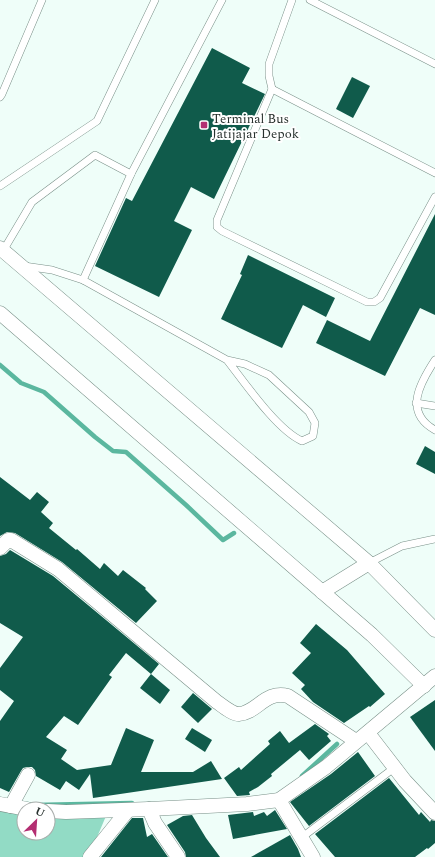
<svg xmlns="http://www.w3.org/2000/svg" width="435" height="857" viewBox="0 0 435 857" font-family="Spectral,serif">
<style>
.green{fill:#92dbc5}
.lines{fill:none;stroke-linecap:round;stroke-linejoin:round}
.stream{stroke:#5bb79f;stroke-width:4.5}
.building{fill:#105b4b}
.lane-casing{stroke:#799088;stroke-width:8}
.street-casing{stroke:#799088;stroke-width:15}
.lane{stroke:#fff;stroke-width:7}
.street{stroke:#fff;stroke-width:14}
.poi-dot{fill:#b42e72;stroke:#fff;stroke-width:1.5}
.labels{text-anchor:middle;stroke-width:4;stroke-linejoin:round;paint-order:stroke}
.poi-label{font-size:13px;fill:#28312e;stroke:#fff;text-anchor:start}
</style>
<rect width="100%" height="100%" fill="#effef9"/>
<path class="green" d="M0,809L9,813L24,815V833H48V818L106,816L95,842L84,857H0Z"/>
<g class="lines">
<g class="stream">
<path d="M0,365L21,383L44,392L95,437L113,451L126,452L186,505L223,540L234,533"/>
<path d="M302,776L337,744"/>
<path d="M27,804L34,805L132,803"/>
</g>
</g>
<g class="building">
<path d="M212,48L250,68L242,83L265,94L214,199L191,187L174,221L192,230L159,297L95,266L126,198L132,201Z"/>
<path d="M352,77L370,86L353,118L336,109Z"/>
<path d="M435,214V315L420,308L385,376L316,343L327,320L370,341Z"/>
<path d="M248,255L335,298L326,317L303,305L282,348L221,319L242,275L240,274Z"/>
<path d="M425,446L435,452V474L416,464Z"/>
<path d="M0,477L30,500L37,492L49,502L41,512L53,523L49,528L76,550L77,549L100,569L104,563L118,576L123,570L146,588L145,589L157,601L136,623L62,562L15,533L7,532L0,536Z"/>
<path d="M10,550L53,576L159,664L151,674L126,653L109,675L112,677L78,725L64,716L46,737L67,750L61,759L77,770L111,765L126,728L154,740L141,772H193L211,761L222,779L93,798L90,774L79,790L66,781L60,790L36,776L35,770L32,767H27L23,768L21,771L9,792L0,788V721L14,701L0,690V668L23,637L0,623V556L6,554Z"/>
<path d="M316,624L347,650L385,694L370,707L369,706L344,723L313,702L301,689L305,685L292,673L311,653L300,643Z"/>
<path d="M151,674L170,690L160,704L140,688Z"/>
<path d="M193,693L212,709L198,723L181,707Z"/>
<path d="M435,700V751L410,717Z"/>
<path d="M315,724L329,734L327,736L331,741L309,760L300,750L271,774L272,776L258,787L249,792L250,795L237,796L224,778L239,767L241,770L270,744L268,741L280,731L289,743Z"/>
<path d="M192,728L212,740L205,752L185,739Z"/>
<path d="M358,752L375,776L309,826L290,802L331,774Z"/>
<path d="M389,778L419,815L421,812L430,822L431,820L435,821V843L428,849L427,848L415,857H335L315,834Z"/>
<path d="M275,810L287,829L233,839L228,815L253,812L254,816L264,812L267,816Z"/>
<path d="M192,815L206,838L220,857H186L185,852L167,825L183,816Z"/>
<path d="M132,818H143L147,837L152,834L168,857H101Z"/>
<path d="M290,835L298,849L301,857H251Z"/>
</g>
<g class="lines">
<g class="lane-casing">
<g id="lane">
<path d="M292,0L269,64V76L272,89L217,220V227L222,231L367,302H374L380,298L435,197"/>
<path d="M310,0L435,64"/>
<path d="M272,89L435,173"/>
<path d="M0,97L2,94L42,0"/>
<path d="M0,186L97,121L155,0"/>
<path d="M3,251L32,202L95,155L131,174"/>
<path d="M24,266L52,270L83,280L227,360L245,364L269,375L309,412L315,423L313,436L302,441C277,430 245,383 227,360"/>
<path d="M83,280L131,174L222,0"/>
<path d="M435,360C420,383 403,412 435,430"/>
<path d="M416,403L435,406"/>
<path d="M369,563L402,546L435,539"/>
<path d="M301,838L394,768"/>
</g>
</g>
<g class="street-casing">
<g id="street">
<path d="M0,248L369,563L435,630"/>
<path d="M0,313L372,635L424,686"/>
<path d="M0,548L8,540H11L58,569L217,702C223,706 232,714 239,714C257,713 265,690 288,696L356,741"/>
<path d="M322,592L369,563"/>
<path d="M368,733L405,781L435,813"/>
<path d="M279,800L313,857"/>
<path d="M0,804L27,809"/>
<path d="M11,806L28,775"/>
<path d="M149,809L155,823L178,857"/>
<path d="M48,811L66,812L149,809L247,804L279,800L326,767L435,676"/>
<path d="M90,857L128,810"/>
</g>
</g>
<use href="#lane" class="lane"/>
<use href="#street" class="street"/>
</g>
<rect class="poi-dot" x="200" y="121" width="8" height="8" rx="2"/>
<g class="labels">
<g class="poi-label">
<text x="212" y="123">Terminal Bus<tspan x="212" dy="15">Jatijajar Depok</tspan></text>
</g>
</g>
<g transform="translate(36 821) rotate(25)"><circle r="19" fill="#ffffff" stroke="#a9adab"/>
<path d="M0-3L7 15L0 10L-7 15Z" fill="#b42e72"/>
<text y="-6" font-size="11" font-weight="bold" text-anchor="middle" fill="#28312e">U</text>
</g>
</svg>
